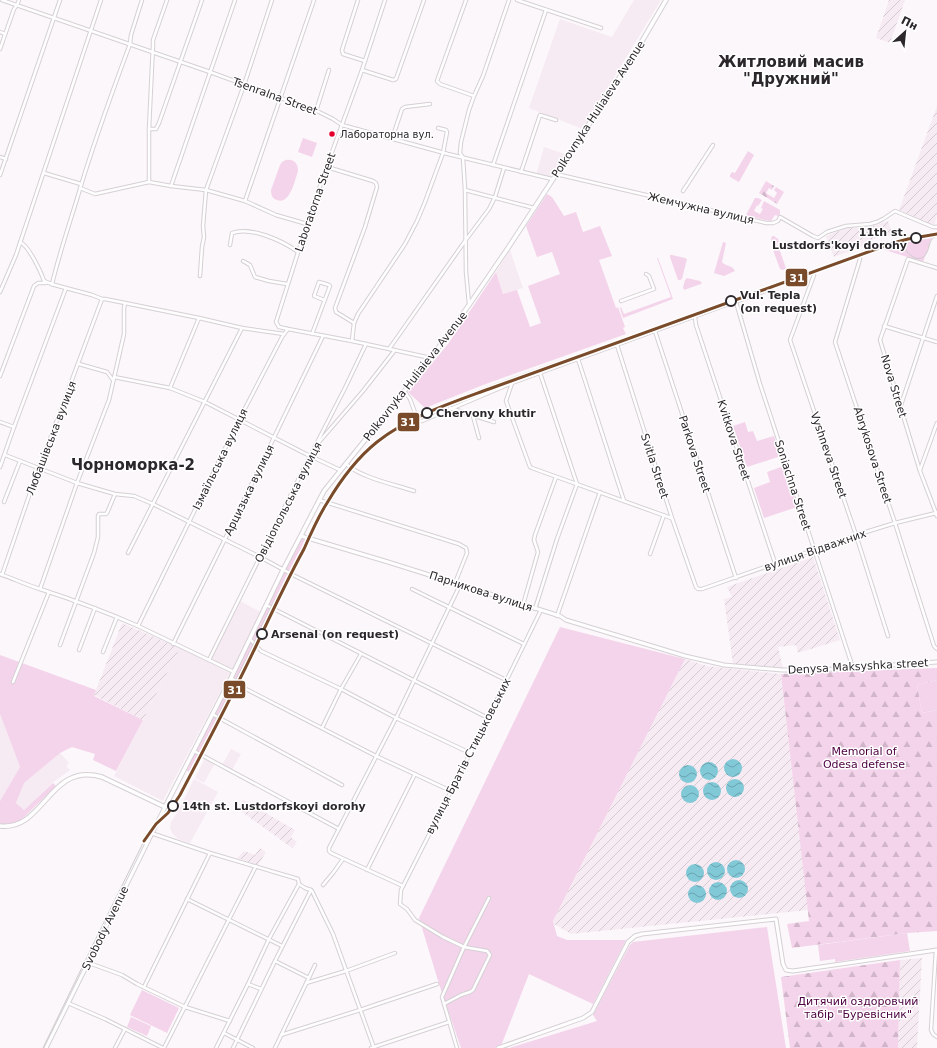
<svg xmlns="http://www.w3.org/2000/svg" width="937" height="1048" viewBox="0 0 937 1048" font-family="'DejaVu Sans',sans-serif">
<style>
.built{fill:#f7ebf3}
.industrial{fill:url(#industrial-furrows)}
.green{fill:#f4d4eb}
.forest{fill:url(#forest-firs)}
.water{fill:url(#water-waves)}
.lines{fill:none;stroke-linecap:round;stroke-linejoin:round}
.minor-casing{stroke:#d5d0d4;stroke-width:4.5}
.tertiary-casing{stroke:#d5d0d4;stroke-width:5}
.secondary-casing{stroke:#d5d0d4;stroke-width:5.5}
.minor{stroke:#fffefe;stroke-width:2.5}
.tertiary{stroke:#fffefe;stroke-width:3}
.secondary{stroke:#fffefe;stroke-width:3.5}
.tram{stroke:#cdcccd;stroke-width:1}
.tram-1-casing{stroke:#fff;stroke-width:6}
.tram-1{stroke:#7a4b2a;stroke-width:3}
.bus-dot{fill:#e4002b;stroke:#fff;stroke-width:1.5}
.stop-dot{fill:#fff;stroke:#2b272a;stroke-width:2}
.labels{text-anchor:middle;stroke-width:3;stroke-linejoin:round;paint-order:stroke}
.bus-label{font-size:10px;fill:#2b272a;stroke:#fff;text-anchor:start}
.street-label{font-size:11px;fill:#2b272a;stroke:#fff}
.stop-label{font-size:11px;font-weight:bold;fill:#2b272a;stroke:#fff;text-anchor:start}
.park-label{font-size:11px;fill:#4d0041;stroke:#fff}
.district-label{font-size:15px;font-weight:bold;fill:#2b272a;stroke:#fff}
.line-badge{stroke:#fff;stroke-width:1.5}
.badge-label{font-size:11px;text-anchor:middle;font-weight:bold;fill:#fff}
</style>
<defs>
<pattern id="industrial-furrows" width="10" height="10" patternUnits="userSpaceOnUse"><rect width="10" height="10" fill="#f7ebf3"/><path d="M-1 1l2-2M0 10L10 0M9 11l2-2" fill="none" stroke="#d4cad0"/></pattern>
<pattern id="forest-firs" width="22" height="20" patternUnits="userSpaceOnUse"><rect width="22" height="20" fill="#f4d4eb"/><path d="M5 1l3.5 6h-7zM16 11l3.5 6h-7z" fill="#d1b6ca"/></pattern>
<pattern id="water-waves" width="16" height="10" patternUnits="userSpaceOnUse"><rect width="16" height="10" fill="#82c9d8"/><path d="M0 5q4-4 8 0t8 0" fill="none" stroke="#6ba3af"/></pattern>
</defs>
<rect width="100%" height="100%" fill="#fcf7fa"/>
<g class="built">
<path d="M634,0H661L582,130L580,128L529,108L560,19L612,37Z"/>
<path d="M544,147L565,154L551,176L547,177L536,175Z"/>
<path d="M510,250L523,288L503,294L496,272Z"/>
<path d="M240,601L261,612L232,670L211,660Z"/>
<path d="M180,648L230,673L163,801L114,776Z"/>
<path d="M0,714L20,767L0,801Z"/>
<path d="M231,749L241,754L232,770L222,765Z"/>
<path d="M60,753L69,763L66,766L70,770L52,783L24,810L16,803L24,783Z"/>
<path d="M205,758L215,763L204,783L195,778Z"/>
<path d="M194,779L218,792L190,843L178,839L172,833L170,828L171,822L179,810Z"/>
</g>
<g class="industrial">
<path d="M889,0H905L890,43L876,38Z"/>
<path d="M937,106V215L935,224L931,225L899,210Z"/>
<path d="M888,221L893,235L885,236L871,240L872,243L834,257L826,236L847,228H868Z"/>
<path d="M813,557L840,640L798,653L796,645L778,647L783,668L733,664L724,599L732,597L727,587Z"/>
<path d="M122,623L180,648L143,720L94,695Z"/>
<path d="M685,659L707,666L781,674L808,910L571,934L554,924L553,921Z"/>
<path d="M243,800L295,830L291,837L297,842L292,848L238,809Z"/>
<path d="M260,848L266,852L258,865L237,858L244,851L255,855Z"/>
<path d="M922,958L917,1048H898L900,960Z"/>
</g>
<g class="green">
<path d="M303,138L317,143L312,157L298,152Z"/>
<path d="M748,151L754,155L739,182L730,177V175L732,172L735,173Z"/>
<path d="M286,160C294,159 298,163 298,171C295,180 290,205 277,200C272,199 271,194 271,190L280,165L282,162Z"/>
<path d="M547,194L552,197L564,216L576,212L583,232L600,226L612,256L599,260L616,308L618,307L625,327L623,328L626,334L483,385L425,408L408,392L448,344L496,272L503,294L517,290L530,327L541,323L528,286L560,274L552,252L537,257L526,226Z"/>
<path d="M755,198H758L762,200L758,206L757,205L754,211L760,214L763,209L761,208L764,201L780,210V213L779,216L775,215L771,221L765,220L747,216L746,215Z"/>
<path d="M933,232L930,243L923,262L885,250L883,243L910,236Z"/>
<path d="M772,236H774L778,239L779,242L777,243L786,268L783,270L780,269L773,250L776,249L775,245L773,246L771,240Z"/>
<path d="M723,242L726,243L722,262C726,267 731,264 735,271L724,276L714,273Z"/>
<path d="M670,255H672L685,258L687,259L682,279L680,280H678L670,257Z"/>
<path d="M657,258H658L673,299L623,318L620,308L621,307L624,314L671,297Z"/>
<path d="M687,278L700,281L702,283L701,284L684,290L683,287L685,280Z"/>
<path d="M745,422L748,432L753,431L757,441L774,436L781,456L747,467L733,426Z"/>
<path d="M784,466L797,507L764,518L754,488L770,482L767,472Z"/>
<path d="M301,538L309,540L191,774L186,770Z"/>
<path d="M560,627L685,659L553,921L557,936L567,940H626L593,1004L529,974L501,1046L495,1048H461L439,984L419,918Z"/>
<path d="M0,655L96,690L94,696L143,720L116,771L93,760L95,754L72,747L60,753L24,783L16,803L24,810L53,783L56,786L20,821L12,824H0V801L20,767L0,714Z"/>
<path d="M937,680V710L922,713L917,685Z"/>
<path d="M767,927L786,1048H509L597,1021L593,1015L630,945L633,942Z"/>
<path d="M907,933L910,951L835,962V959L820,961L818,945Z"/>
<path d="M142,990L179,1008L167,1033L130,1015Z"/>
<path d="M131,1017L151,1026L147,1036L127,1027Z"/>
</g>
<g class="forest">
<path d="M766,181L774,186L772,190L769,188L766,193L774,198L777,193L774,190L776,187L784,192L777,204L759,193Z"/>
<path d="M937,668V680L917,685L922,713L937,710V931L907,933L792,948L787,924L809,921L781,674Z"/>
<path d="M900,960L898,1048H790L781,977Z"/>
</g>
<g class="water">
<circle cx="733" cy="768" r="9"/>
<circle cx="709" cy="771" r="9"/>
<circle cx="688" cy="774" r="9"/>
<circle cx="735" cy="788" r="9"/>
<circle cx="712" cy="791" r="9"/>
<circle cx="690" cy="794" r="9"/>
<circle cx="736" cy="869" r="9"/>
<circle cx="716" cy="871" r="9"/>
<circle cx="695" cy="873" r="9"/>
<circle cx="739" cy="889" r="9"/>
<circle cx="718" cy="891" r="9"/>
<circle cx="697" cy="894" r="9"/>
</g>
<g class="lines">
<g class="minor-casing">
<g id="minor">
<path d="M2,0L210,72L319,112L333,119L342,125L448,154L552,179"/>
<path d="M358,0L342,50L343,54L365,61"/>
<path d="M385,0L362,70L328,163L307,224L276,322L279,327L288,329L352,341L431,358"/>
<path d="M466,0L437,81L440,84L474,96"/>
<path d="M517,0L601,28"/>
<path d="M0,32L5,34"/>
<path d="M0,49L14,9L17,5L19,0"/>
<path d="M362,70L393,80L396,79L424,0"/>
<path d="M316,111L329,70"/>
<path d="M149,129H156L159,123L202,0"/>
<path d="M392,139L402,109L405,107L430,104"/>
<path d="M0,157L6,159"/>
<path d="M493,165L546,10"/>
<path d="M327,167L373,181L376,183L377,187L365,227L335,308L336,312L354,323"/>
<path d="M521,172L540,115L556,120"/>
<path d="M44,173L81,184"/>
<path d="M556,174L766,223H773L778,221L780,217L813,236L818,238L827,232L846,226L870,224L877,222L883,219L895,211L933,227H937"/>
<path d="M0,175L60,0"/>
<path d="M149,182V129L153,45V40L167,0"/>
<path d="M171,186L235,0"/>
<path d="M80,188L95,194L149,182L171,186L206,190L245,201L276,215L307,224"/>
<path d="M465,190L534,208"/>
<path d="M683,191L713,145"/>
<path d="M245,201L314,0"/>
<path d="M20,242C29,246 41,272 44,281L52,284C59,255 68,228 77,199C92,147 111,95 130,44L131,35L142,0"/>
<path d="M230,245L232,233C251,226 283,241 298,252"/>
<path d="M860,259L835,342L895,523L934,646L937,649"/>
<path d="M243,261L250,265L255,277L269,281L287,284"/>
<path d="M814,275L790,340L856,535L888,636"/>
<path d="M200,276L202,247L204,237L203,226L206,190L244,85L272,0"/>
<path d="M51,284L92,295L102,299"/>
<path d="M0,292L16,255L101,0"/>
<path d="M621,301L654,289L649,276L646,274"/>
<path d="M736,302L760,384L853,668"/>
<path d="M469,304L466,272L465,190L463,158L460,153L461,142L469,110L474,96L483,76L509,0"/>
<path d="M695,317L696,325L775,563"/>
<path d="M884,326L937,342"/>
<path d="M655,331L736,578"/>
<path d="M312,334L330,286L329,285L319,282L314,296L324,300"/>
<path d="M352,341L354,323L358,314L405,244L417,221L425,202L443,153L447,132L446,130L438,128"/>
<path d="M617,345L672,518L696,587L698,589H702L856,535L895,523L936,513L920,471L880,340L908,259L937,268"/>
<path d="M389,349L465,241L489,209L495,197L504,168"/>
<path d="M578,359L624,501"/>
<path d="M79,364L107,372L113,380"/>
<path d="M0,376L34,286L38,283H46"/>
<path d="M114,377L170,388L205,402L306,454L340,470"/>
<path d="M512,383L506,401L530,467L532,468L671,518"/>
<path d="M170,388L199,318L242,328"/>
<path d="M404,391L410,399L417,418L419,421H422L512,383L726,305L771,289"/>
<path d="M901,405L937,296"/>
<path d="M450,408L494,422"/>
<path d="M473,416L479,438"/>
<path d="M0,422L14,427L66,288"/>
<path d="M319,442L363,391L395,350"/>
<path d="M5,455L77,483L115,494L134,496L153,504L260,557L295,576L506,680"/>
<path d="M346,464C362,478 393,484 414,491"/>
<path d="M0,467L14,427"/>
<path d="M920,470L937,423"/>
<path d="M319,500L459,544L466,548L467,553L455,583"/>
<path d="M4,502L20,461"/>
<path d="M128,553L242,328L284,334"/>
<path d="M650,554L664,515"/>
<path d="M0,574C14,579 27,585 40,589C74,600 106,612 138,626"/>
<path d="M2,575L31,490L102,299H105L125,303L199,318"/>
<path d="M40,589L77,483L109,400L124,334V308L125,303"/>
<path d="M412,589L524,644"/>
<path d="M266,605L488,718"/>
<path d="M523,605L538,552L534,540L535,535L556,477"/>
<path d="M535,609L557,539L577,484L540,373"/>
<path d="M557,616L600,492"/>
<path d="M250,639L261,651L341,689L396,718L470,753"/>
<path d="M173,644L225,539L323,336"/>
<path d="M60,645L94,553L98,537V516L99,514H106L107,513L115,494"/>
<path d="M79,650L95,608"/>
<path d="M103,652L117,617"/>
<path d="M209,660L304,468L345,388L366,344"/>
<path d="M234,672L138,626L239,420L282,337L288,329"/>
<path d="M231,678L237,682L242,687L376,756L451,791"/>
<path d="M13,682L49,592"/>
<path d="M212,714L342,785"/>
<path d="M322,728L341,689L361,654"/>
<path d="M194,751L339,829"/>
<path d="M151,833L210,853L298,879L299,884L305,888L311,890"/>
<path d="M367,870L415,774"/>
<path d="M323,885L333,873L343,859"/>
<path d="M403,886L331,853L329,851V848L396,718L460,585"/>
<path d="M312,891L333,934L374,1048"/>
<path d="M187,899L282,946"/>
<path d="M936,950L931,1030L933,1034L937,1037"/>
<path d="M275,961L309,978"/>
<path d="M89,963L122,975L137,984L185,1007L230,1021"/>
<path d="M306,983L346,971L395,953"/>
<path d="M248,984L261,989"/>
<path d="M144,987L210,853"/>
<path d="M68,1003L105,1019L163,1048"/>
<path d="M444,1004L461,995L470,992L473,990L490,955L487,951L464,947L443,937L415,920L407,909L400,904L401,890L488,718L541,610"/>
<path d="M224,1033L253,1048"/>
<path d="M281,1035L360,1010L437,984"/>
<path d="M115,1048L125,1029"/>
<path d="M164,1048L256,866"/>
<path d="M216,1048L248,984L269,939L299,884"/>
<path d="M233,1048L275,961L311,890"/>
<path d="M275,1048L315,965"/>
<path d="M371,1048L449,1022"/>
<path d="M457,1048L442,997L464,947L489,898"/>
</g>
</g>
<g class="tertiary-casing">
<g id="tertiary">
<path d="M937,513H936L937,516"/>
<path d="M301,536L388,562L560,616L566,620L685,656L724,665L782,670H819L937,662"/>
<path d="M46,1048L165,807"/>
<path d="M498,1048L583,1018L592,1012L628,942L635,936L642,934L776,919L783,964L786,970L793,971L937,950"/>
</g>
</g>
<g class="secondary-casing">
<path id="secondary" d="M0,826C45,831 49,761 102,777L165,807L231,678L283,570L324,491L431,358L469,305L508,248L631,60L666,0"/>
</g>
<use href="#minor" class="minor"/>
<use href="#tertiary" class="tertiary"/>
<use href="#secondary" class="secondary"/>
<g class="tram">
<path d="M912,237L906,241L905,248C908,255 919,264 926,254C931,246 927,241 937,235"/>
<path d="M43,1048L103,924L144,841L151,828L166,812L179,795L254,643L271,607L326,503C342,477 360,450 386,434C408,420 433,409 457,399C508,378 561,361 613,343C706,311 798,276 891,243L916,236"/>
</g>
<g class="tram-1-casing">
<path id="tram-1" d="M144,841L156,824L168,813L180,795C206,745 233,695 257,644C272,612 287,580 304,549C311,533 318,517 327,503C340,481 357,458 377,442C408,417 451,403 489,389L893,243L908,239L937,234"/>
</g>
<use href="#tram-1" class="tram-1"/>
</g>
<circle class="bus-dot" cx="332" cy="134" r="3.5"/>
<g class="stop-dot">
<circle cx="916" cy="238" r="5"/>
<circle cx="731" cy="301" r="5"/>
<circle cx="427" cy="413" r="5"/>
<circle cx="262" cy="634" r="5"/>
<circle cx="173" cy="806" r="5"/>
</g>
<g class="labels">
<g class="bus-label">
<text x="340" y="138">Лабораторна вул.</text>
</g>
<g class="street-label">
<text transform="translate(275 96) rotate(20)" y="4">Tsenralna Street</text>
<text transform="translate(598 109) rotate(-57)" y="4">Polkovnyka Huliaieva Avenue</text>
<text transform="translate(315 202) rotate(-71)" y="4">Laboratorna Street</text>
<text transform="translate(701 208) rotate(13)" y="4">Жемчужна вулиця</text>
<text transform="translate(415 376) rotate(-52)" y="4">Polkovnyka Huliaieva Avenue</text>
<text transform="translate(894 386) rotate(73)" y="4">Nova Street</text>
<text transform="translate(51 438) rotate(-69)" y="4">Любашівська вулиця</text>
<text transform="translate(734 440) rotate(72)" y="4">Kvitkova Street</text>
<text transform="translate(695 454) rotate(72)" y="4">Parkova Street</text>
<text transform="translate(829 455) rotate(71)" y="4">Vyshneva Street</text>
<text transform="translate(873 455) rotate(72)" y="4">Abrykosova Street</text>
<text transform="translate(220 459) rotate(-64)" y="4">Ізмаїльська вулиця</text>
<text transform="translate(655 466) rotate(72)" y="4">Svitla Street</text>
<text transform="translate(793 485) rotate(72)" y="4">Soniachna Street</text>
<text transform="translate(249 490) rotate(-64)" y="4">Арцизька вулиця</text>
<text transform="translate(288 502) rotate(-63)" y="4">Овідіопольська вулиця</text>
<text transform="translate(815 550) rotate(-19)" y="4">вулиця Відважних</text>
<text transform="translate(481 591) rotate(18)" y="4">Парникова вулиця</text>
<text transform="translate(858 666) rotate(-3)" y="4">Denysa Maksyshka street</text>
<text transform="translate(468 756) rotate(-63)" y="4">вулиця Братів Стицьковських</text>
<text transform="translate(105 928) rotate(-64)" y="4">Svobody Avenue</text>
</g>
<g class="stop-label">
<text x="907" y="236" text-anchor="end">11th st.<tspan x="907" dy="13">Lustdorfs'koyi dorohy</tspan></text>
<text x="740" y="299">Vul. Tepla<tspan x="740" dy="13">(on request)</tspan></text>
<text x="436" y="417">Chervony khutir</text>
<text x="271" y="638">Arsenal (on request)</text>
<text x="182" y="810">14th st. Lustdorfskoyi dorohy</text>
</g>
<g class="park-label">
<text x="864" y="755">Memorial of<tspan x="864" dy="13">Odesa defense</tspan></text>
<text x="858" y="1005">Дитячий оздоровчий<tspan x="858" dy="13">табір "Буревісник"</tspan></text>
</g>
<g class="district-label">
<text x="791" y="67">Житловий масив<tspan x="791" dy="17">"Дружний"</tspan></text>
<text x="133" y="470">Чорноморка-2</text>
</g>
</g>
<g class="line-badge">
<rect x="785" y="268" width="23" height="19" rx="4" fill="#7a4b2a"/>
<rect x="397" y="412" width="23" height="20" rx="4" fill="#7a4b2a"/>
<rect x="223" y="680" width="23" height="19" rx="4" fill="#7a4b2a"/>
</g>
<g class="badge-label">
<text x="797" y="282">31</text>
<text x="408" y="426">31</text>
<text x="235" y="694">31</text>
</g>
<g transform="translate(905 32) rotate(27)" stroke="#ffffff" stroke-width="3" paint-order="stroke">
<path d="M0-3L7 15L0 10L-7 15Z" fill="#2b272a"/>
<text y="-6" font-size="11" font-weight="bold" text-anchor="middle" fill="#2b272a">Пн</text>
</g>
</svg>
